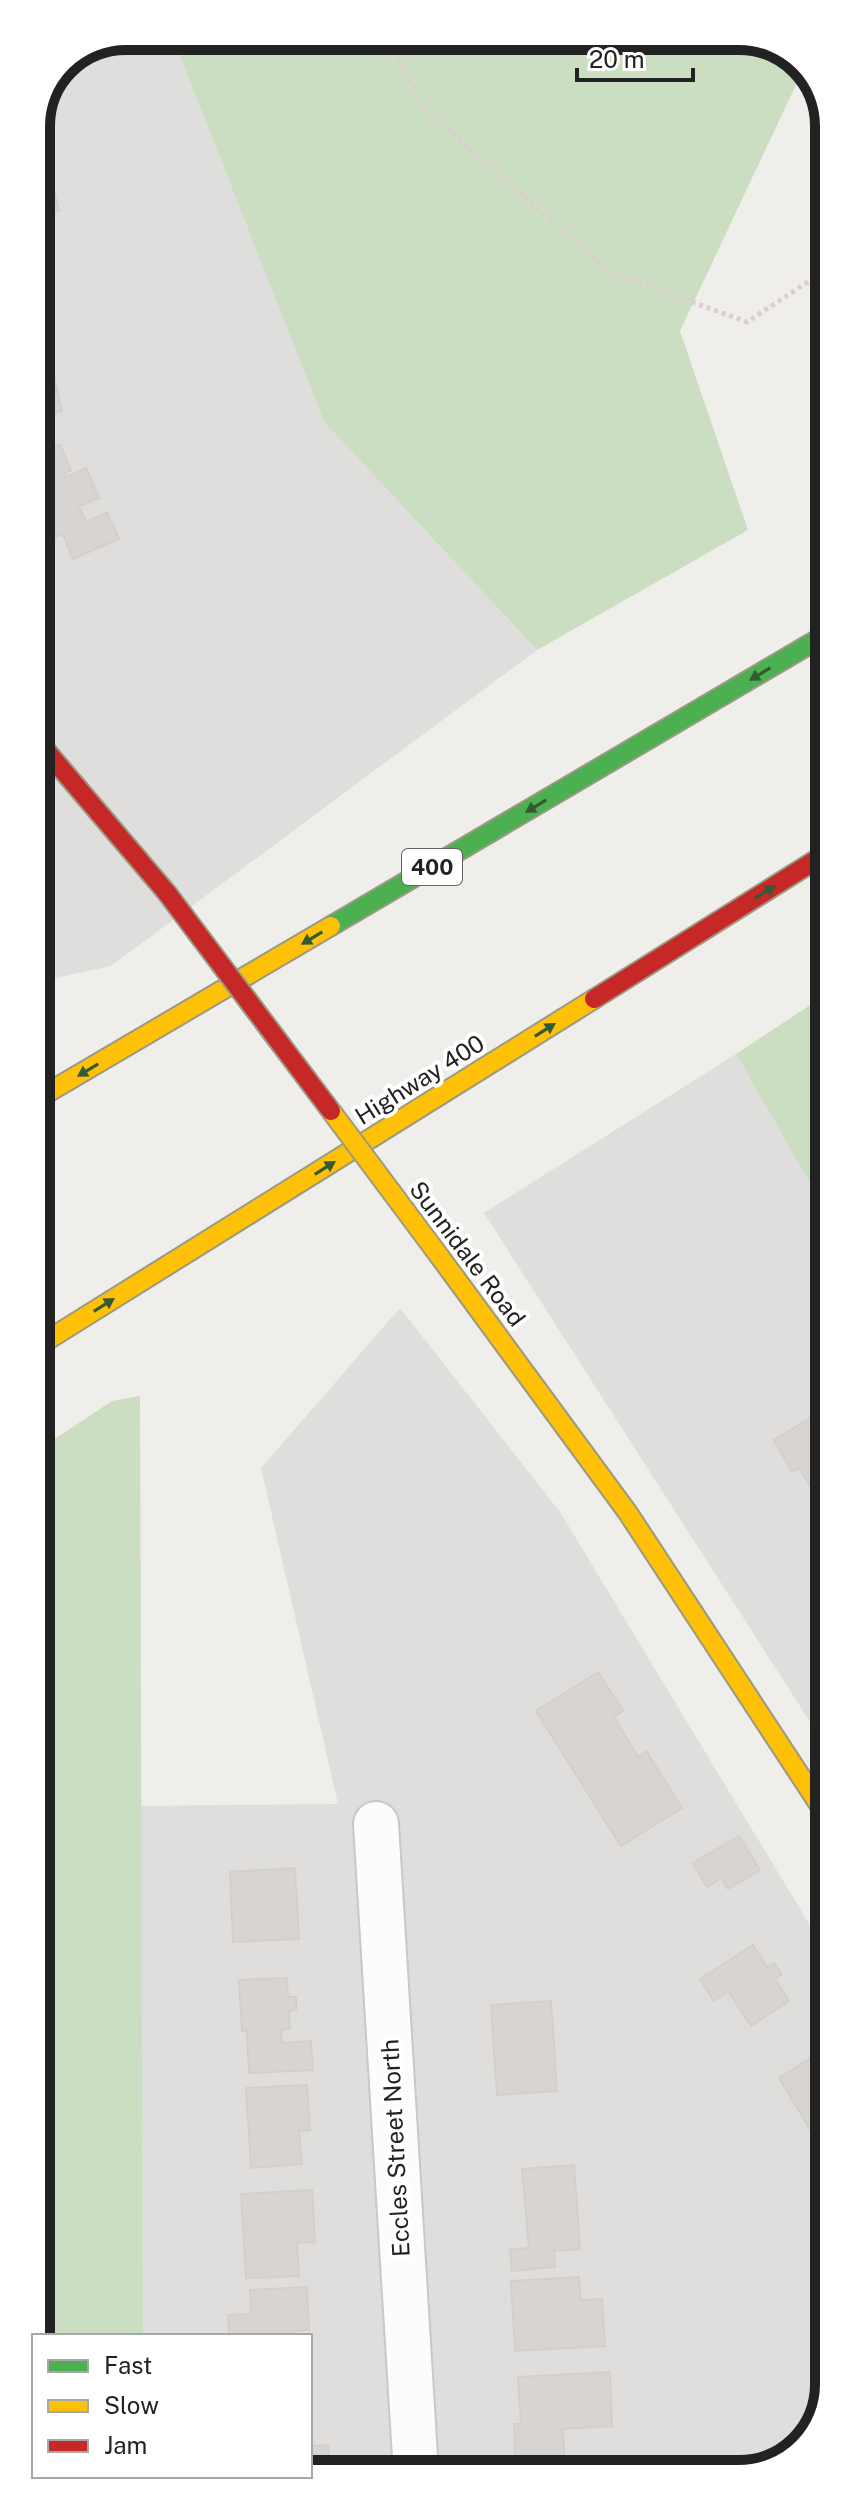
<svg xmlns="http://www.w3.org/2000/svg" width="865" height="2510" viewBox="0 0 865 2510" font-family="'Public Sans',sans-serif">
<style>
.residential{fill:#dfdedc}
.forest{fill:#cbdec1}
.park{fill:#daf5da}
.building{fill:#d7d4d2;stroke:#d3d0cc;stroke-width:2}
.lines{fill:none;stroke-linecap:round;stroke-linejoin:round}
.street-casing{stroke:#c9c8c7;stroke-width:48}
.fast-casing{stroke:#999a82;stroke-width:22}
.slow-casing{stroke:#999a82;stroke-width:22}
.jam-casing{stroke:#999a82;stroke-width:22}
.path{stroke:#dccecd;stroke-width:5;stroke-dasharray:4 4;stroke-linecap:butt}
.street{stroke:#fdfcfc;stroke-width:44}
.fast{stroke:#4caf50;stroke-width:18}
.slow{stroke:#ffc107;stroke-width:18}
.jam{stroke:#c62828;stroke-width:18}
.slow-bridge-casing{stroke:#999a82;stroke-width:22;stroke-linecap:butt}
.jam-bridge-casing{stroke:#999a82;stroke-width:22;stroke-linecap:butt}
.slow-bridge{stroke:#ffc107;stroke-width:18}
.jam-bridge{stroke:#c62828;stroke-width:18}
.oneway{fill:#335a34}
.labels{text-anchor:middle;stroke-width:8;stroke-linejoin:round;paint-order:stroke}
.shield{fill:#fff;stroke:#646464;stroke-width:2}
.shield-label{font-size:22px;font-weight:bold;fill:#222}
.street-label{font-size:24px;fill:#222;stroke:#fff}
.rim{fill:none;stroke:#222;stroke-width:10}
</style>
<rect width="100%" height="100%" fill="#f0eeeb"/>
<g class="residential">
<path d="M127,36H172L324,422L537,650L111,966L37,982L36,121L63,62Z"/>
<path d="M736,1054L827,1213L828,1750L484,1213Z"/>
<path d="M400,1308L560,1512L828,1955L829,2384L810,2439L761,2471L310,2473V2336H143L141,1806L338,1804L261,1468Z"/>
</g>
<g class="forest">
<path d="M172,36H745L798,58L804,68L680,331L748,530L537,650L324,422Z"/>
<path d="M827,994V1213L736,1054Z"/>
<path d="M140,1396L143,2336H39L38,1450L112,1401Z"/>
</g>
<path class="park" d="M815,86L826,104L827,472L820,476Z"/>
<g class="building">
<path d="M46,158L59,211L36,217V160Z"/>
<path d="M36,298L62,411L37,417Z"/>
<path d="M60,444L71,470L64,474L66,477L86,468L99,498L79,506L86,522L107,512L119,539L73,559L63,534L37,544V455Z"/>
<path d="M820,1412L828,1424V1483L814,1492L799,1468L792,1472L774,1440Z"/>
<path d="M598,1672L623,1711L614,1717L638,1757L646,1751L682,1808L621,1846L536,1711Z"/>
<path d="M739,1836L760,1870L728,1889L721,1878L707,1887L693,1863Z"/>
<path d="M295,1868L299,1939L233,1942L230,1872Z"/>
<path d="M753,1945L767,1967L774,1963L782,1974L775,1979L789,2001L751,2026L728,1991L714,2001L700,1979Z"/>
<path d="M287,1978L288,1997H296V2010L289,2011L290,2029L281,2030L282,2043L311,2041L313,2070L249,2073L247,2031H242L239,1980Z"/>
<path d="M551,2001L557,2091L497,2095L491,2005Z"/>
<path d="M822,2051L829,2062V2145L822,2149L779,2078Z"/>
<path d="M307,2085L310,2130L299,2131L302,2164L251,2168L246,2088Z"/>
<path d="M574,2165L580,2249L554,2251L555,2267L512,2271L510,2250L529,2248L522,2169Z"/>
<path d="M312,2190L315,2242L297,2243L299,2276L246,2278L241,2194Z"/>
<path d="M579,2277L581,2300L602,2299L605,2346L515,2351L511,2281Z"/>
<path d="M307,2287L309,2330L293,2331L294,2336H229L228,2315L251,2314L250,2290Z"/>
<path d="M610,2372L612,2426L563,2429L565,2468L516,2471L514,2424H521L518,2377Z"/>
<path d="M328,2445L330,2473H310V2446Z"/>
</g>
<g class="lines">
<g class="street-casing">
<path id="street" d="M376,1824L416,2473"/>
</g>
<g class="fast-casing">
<path id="fast" d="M331,926L827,634"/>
</g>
<g class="slow-casing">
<g id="slow">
<path d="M37,1099L331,926"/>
<path d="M440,1257L628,1513L828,1818"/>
<path d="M38,1346L594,999"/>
</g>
</g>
<g class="jam-casing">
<g id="jam">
<path d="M37,740L167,893"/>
<path d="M594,999L827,853"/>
</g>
</g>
<path class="path" d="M387,36L423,108L612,273L747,322L826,270"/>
<use href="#street" class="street"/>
<use href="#fast" class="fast"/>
<use href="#slow" class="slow"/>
<use href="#jam" class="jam"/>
<g class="slow-bridge-casing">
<path id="slow-bridge" d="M331,1111L440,1257"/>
</g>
<g class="jam-bridge-casing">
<path id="jam-bridge" d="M167,893L331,1111"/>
</g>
<use href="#slow-bridge" class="slow-bridge"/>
<use href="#jam-bridge" class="jam-bridge"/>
</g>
<defs><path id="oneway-solid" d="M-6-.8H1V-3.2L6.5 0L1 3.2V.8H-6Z" transform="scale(2)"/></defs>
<g class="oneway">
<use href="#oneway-solid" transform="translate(760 674) rotate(149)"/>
<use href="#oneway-solid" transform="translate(536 806) rotate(149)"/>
<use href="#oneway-solid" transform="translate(765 892) rotate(-32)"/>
<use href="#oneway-solid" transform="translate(312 938) rotate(149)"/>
<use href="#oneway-solid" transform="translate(545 1030) rotate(-32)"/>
<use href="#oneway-solid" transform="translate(88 1070) rotate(149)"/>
<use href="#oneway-solid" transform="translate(325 1168) rotate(-32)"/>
<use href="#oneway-solid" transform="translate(104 1305) rotate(-32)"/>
</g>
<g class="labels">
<rect class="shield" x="402" y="849" width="60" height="36" rx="6"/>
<g class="shield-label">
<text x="432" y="875">400</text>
</g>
<g class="street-label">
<text transform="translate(420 1080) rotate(-32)" y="8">Highway 400</text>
<text transform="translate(467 1254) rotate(53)" y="8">Sunnidale Road</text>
<text transform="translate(396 2148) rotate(-93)" y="8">Eccles Street North</text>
</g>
</g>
<path d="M0 0H865V2510H0ZM126 50H739A76 76 0 0 1 815 126V2384A76 76 0 0 1 739 2460H126A76 76 0 0 1 50 2384V126A76 76 0 0 1 126 50Z" fill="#fff" fill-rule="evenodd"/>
<path class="rim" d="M126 50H739A76 76 0 0 1 815 126V2384A76 76 0 0 1 739 2460H126A76 76 0 0 1 50 2384V126A76 76 0 0 1 126 50Z"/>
<rect x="32" y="2334" width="280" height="144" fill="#ffffff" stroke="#a7a7a7" stroke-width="2"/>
<rect x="48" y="2360" width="40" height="12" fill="#4caf50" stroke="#a7a7a7" stroke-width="2"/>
<text x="104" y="2374" font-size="24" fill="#222222">Fast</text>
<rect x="48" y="2400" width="40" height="12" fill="#ffc107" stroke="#a7a7a7" stroke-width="2"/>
<text x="104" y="2414" font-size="24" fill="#222222">Slow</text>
<rect x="48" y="2440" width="40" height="12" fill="#c62828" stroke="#a7a7a7" stroke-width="2"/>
<text x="104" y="2454" font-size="24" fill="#222222">Jam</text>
<path d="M577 68v12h116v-12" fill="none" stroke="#222222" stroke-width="4"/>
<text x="589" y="68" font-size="24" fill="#222222" stroke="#ffffff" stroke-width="6" paint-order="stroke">20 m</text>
</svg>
